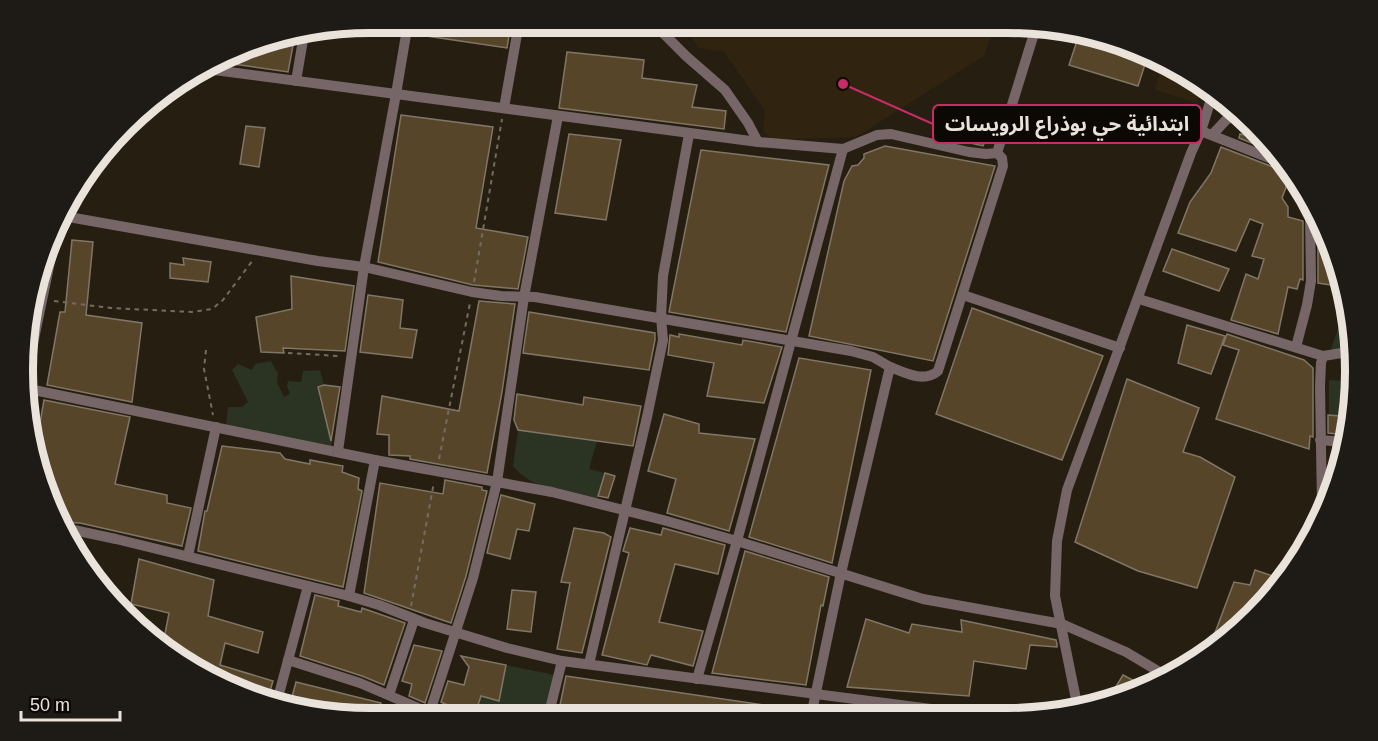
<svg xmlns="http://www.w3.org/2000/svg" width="1378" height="741" viewBox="0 0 1378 741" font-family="Arial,'Noto Sans Arabic',sans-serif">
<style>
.built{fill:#302310}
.green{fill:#2b3322}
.building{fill:#57452a;stroke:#807666;stroke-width:1.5}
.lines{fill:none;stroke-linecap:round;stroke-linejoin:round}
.path{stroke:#736c61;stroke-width:2;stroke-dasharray:4.5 4.5;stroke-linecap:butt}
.street{stroke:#776667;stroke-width:10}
.rim{fill:none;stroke:#e9e3db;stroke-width:8}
.leader{fill:none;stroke:#c62c68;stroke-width:2}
.callout-dot{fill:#c62c68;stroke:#0c0804;stroke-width:2}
.callout{fill:#0c0804;stroke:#c62c68;stroke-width:2}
.callout-label{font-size:20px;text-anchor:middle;font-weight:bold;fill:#e9e3db}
</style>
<rect width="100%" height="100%" fill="#261e11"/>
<g class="built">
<path d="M675,23H995L984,56L856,137L771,140L763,129L765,111L724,52L699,48L689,34L685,36Z"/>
<path d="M1163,61L1181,69L1202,87L1197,103L1155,90Z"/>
</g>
<g class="green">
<path d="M1345,309L1348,352H1340L1331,349Z"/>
<path d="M271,361L278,374L277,382L284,397L290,394L287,386L288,381L301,382L303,371L320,370L324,385L318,387C319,393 319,401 322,407C329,420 335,431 331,447L226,427L228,407H242L248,402L232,370L238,364L252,370L255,364Z"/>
<path d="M1349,361L1352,417L1329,415V380L1342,381V363Z"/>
<path d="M518,430L597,441L589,469L605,473L597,501C569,493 532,490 513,466Z"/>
<path d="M506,665L555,675L545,717H436L442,702L474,717L481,696L499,701Z"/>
</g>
<g class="building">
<path d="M421,23H511L507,48L420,35Z"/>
<path d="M535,23H574L572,35L535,28Z"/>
<path d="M1080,32L1098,34L1148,55L1138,86L1069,65Z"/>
<path d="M295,35L288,72L219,62L258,41Z"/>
<path d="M567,52L644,60L642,78L697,85L692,107L726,111L724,129L559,108Z"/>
<path d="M952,105L994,121L983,146L940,136Z"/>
<path d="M401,115L493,127L476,228L528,237L518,289L473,285L378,262Z"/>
<path d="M246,126L265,128L259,167L240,164Z"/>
<path d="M569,134L621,140L606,220L555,213Z"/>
<path d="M1240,134L1260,138L1277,153L1239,138Z"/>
<path d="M885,146L995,166L933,361L809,336L844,181L852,166L858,165L864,158V154Z"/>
<path d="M1221,147L1291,174L1282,198L1288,207V217L1303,221V280L1300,279L1297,289L1288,287L1278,334L1231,320L1246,274L1258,279L1264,259L1252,256L1263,224L1250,219L1236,251L1178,233L1190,202L1211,173Z"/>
<path d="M701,150L829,165L786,332L669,312Z"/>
<path d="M1318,228L1339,271L1337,286L1318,283Z"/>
<path d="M72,240L93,242L86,315L142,323L132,402L47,385L60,312H65Z"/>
<path d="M1172,249L1229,269L1219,291L1163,271Z"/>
<path d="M183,258L211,262L208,282L170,278V263L184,265Z"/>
<path d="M291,276L354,286L345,351L283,348L284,353L261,352L256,317L292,309Z"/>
<path d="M368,295L403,300L400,328L417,330L412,358L360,352Z"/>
<path d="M479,301L515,304L502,392L487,473L410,459V456L389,455V435L377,434L382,396L459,411Z"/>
<path d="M972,308L1103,356L1062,460L936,414Z"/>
<path d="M529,312L655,333V340L649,370L523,353Z"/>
<path d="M1187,325L1225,336L1211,374L1178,363Z"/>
<path d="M679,334L742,345L743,340L782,347L764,403L707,396L714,363L668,355L670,335L679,337Z"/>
<path d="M1227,334L1304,360L1313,368V437L1310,436L1309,449L1216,419L1239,350L1223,345Z"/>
<path d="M799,358L871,370L832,563L749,537Z"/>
<path d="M1127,379L1199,408L1183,452L1200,457L1235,477L1197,588L1138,571L1075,542Z"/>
<path d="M324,385L340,387L331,441L318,387Z"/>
<path d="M517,394L583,405L584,397L641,406L633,446L518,430L514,420Z"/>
<path d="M44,400L130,417L115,484L167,495V503L191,508L182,546L80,523L60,522L49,504L36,446Z"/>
<path d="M664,414L699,424V433L755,439L729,531L667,513L676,479L648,471Z"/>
<path d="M1328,415L1352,417L1346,435L1328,433Z"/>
<path d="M222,446L280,453L285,459L310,464V460L343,466L342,472L359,478L358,489L362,491L343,587L198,551L205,511H207Z"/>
<path d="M605,473L615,476L608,498L598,496Z"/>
<path d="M445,480L482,487V490L487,491L466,576L451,623L364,593L380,483L443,494Z"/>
<path d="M501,495L535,504L529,531L517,529L510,559L487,553Z"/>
<path d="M574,528L604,533L611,537L582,653L557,649L570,583L561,582Z"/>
<path d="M630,528L661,535L663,528L725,545L718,574L675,564L659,622L703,631L693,666L651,655L647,665L602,655L629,553L623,551Z"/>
<path d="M745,551L829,577L823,606L821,605L806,685L712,673Z"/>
<path d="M139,559L214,580L208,616L263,632L258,653L225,643L220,665L273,681L267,701L197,672L163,644L169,613L131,604Z"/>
<path d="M1255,570L1279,578L1275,591L1269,600L1207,654L1234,582L1250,585Z"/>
<path d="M512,590L536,592L531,632L507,629Z"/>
<path d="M315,595L339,601L338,606L361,612L362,608L405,623L384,685L362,676L300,656Z"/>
<path d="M866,619L909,633L912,624L962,632L961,620L1056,640L1057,644V647L1030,645L1026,669L974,661L969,696L847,687Z"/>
<path d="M414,645L442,651L425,703L409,696L412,684L402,681Z"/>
<path d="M461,656L506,665L499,701L481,696L474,717L441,702L448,681L464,685L469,667Z"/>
<path d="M1123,675L1148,688L1140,692L1107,701Z"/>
<path d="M566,676L798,710V716L579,717L559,710Z"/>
<path d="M296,682L381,703L379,709L400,715V718H348L289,708Z"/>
</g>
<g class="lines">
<g class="path">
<path d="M474,282L502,119"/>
<path d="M54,301L111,308L192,312L212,309L223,300L253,260"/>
<path d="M206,350L204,369L213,415"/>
<path d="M288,353L339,356"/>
<path d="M439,459L470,303"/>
<path d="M411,606L434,482"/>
</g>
<g class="street">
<path d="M653,23L686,56L725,90L748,123L758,142"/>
<path d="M207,69L396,94L408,23"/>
<path d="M296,81L304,34"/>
<path d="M504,108L519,23"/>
<path d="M1201,131L1287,165"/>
<path d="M1212,135L1226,120L1235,116"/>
<path d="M843,149L737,541L923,599L1062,624L1126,652L1168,677"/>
<path d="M63,216L318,261L364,267L472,292L501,296L535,297L851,351L873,357L890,367"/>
<path d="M963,295L1120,348"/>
<path d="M1139,299L1323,356L1321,363L1320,386L1322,506"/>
<path d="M1296,347L1307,305L1311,281L1310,212"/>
<path d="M1323,356L1348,352"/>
<path d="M24,388L375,460L552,492L663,520L737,541L697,679"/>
<path d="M23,392L56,233"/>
<path d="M1320,440L1344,442"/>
<path d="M338,451L364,267L396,94L758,142L843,149L877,135L891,134L969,152L986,154L997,153L1037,24"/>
<path d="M64,528L116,539L349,596L379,605L425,623L507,648L562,661L985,716"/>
<path d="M188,556L216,427"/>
<path d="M349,596L375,460"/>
<path d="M288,660L360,683L430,713"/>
<path d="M589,664L647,417L663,340L661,317L663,276L689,134"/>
<path d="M389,695L414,620"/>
<path d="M276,705L308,586"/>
<path d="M1078,709L1055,596L1057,541L1067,490L1191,153L1201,131L1212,96"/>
<path d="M811,716L841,573L890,367C905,373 924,383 938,371L1003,166L1002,158L997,153"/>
<path d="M548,717L562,661"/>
<path d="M428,718L473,578L497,482L524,297L558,116"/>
</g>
</g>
<path d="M0 0H1378V741H0ZM370 33H1008A337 337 0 0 1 1345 370V371A337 337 0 0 1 1008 708H370A337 337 0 0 1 33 371V370A337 337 0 0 1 370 33Z" fill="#1e1a15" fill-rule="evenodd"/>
<path class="rim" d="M370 33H1008A337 337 0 0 1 1345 370V371A337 337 0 0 1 1008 708H370A337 337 0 0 1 33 371V370A337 337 0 0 1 370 33Z"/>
<path class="leader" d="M843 84L933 124"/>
<circle class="callout-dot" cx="843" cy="84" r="6"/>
<rect class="callout" x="933" y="105" width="268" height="38" rx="6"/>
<g class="callout-label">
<text x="1067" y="131">ابتدائية حي بوذراع الرويسات</text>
</g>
<path d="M21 711v9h99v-9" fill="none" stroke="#e9e3db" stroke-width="3"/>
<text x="30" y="711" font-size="18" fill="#e9e3db" stroke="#0c0804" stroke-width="4.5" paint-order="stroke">50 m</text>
</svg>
